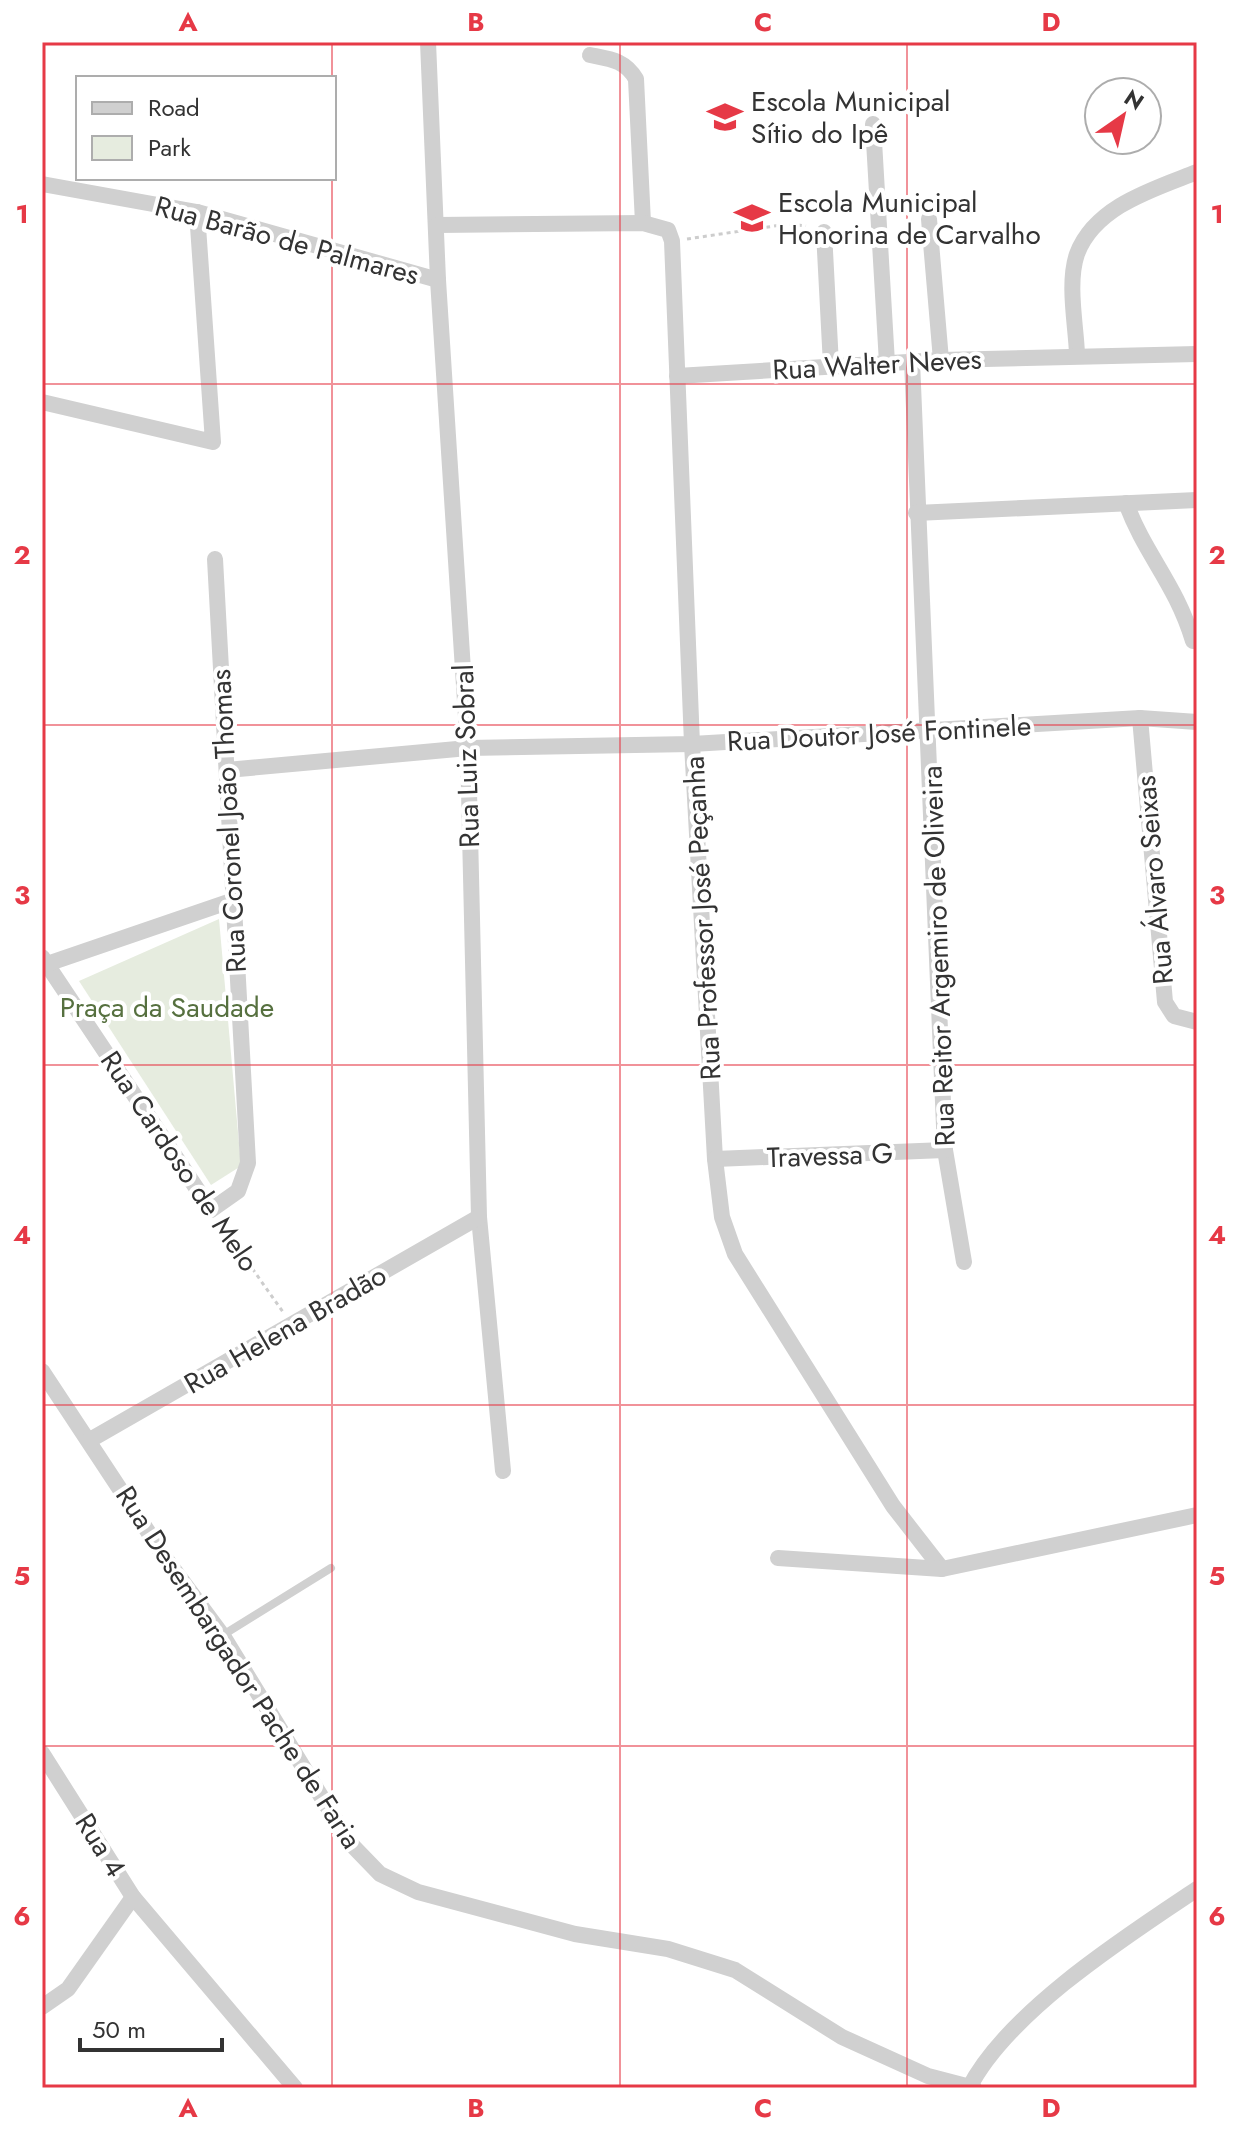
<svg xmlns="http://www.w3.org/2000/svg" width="1239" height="2130" viewBox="0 0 1239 2130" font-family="Jost,sans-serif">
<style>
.green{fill:#e6ecdf}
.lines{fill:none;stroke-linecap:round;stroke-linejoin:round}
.path{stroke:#cdcdcd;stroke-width:3;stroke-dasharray:4 4;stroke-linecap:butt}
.lane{stroke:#d0d0d0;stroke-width:8}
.street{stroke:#d0d0d0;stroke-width:16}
.grid{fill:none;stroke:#e63946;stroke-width:2;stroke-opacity:0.55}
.labels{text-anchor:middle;stroke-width:8;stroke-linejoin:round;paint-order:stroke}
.poi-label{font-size:28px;fill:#333;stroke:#fff;text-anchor:start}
.street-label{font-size:28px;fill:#333;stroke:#fff}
.park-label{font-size:28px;fill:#56703f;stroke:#fff}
.neatline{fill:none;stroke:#e63946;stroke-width:3}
.grid-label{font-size:26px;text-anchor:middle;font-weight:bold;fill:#e63946}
</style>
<rect width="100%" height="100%" fill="#fff"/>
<path class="green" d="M219,919L241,1166L211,1185L79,981Z"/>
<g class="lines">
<g class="path">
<path d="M687,239L788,224L806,226"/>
<path d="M220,1223L283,1312"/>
</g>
<path class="lane" d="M223,1635L331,1568"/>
<g class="street">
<path d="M428,42L438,280L468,748L479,1217L503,1471"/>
<path d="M590,55C610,59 625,60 636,79L643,223"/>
<path d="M873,124L887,363"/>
<path d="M42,184L197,212L438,280"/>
<path d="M929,219L941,360"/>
<path d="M437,225L643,223L668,230L672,241L692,744L715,1159L722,1217L735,1254L893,1506L942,1569"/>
<path d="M824,232L831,365"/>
<path d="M1077,354C1076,325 1067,283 1077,254C1095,206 1154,189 1197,172"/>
<path d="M912,361L945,1150L964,1262"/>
<path d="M677,376L941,360L1197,354"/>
<path d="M42,402L213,442L197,212"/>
<path d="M1126,503C1145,555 1176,584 1193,641"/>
<path d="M916,513L1197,500"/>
<path d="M1140,718L1165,1002L1174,1016L1197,1022"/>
<path d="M227,770L468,748L692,744L1140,718L1197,722"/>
<path d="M42,957L211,1210L238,1191L248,1163L215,559"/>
<path d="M47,964L231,901"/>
<path d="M715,1159L945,1150"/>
<path d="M42,1371L166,1559L223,1636L349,1842L380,1874L418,1892L575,1934L668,1949L735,1970L842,2037L928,2076L974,2088"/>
<path d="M90,1440L479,1217"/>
<path d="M778,1558L942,1569L1197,1515"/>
<path d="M42,1753L133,1897L295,2088"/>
<path d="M42,2007L68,1989L133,1897"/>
<path d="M969,2088C1008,2012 1125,1937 1197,1889"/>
</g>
</g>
<path class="grid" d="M332,42V78M620,42V2088M907,42V2088M332,178V2088M42,384H1197M42,725H1197M42,1065H1197M42,1405H1197M42,1746H1197"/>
<defs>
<g id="school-bare" transform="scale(2.76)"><path d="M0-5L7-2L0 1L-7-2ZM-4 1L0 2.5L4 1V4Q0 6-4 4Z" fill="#e63946" stroke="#fff" stroke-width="2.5" paint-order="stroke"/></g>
</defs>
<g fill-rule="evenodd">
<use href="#school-bare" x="725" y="117"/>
<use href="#school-bare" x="752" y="218"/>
</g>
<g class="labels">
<g class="poi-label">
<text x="751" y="111">Escola Municipal<tspan x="751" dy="32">Sítio do Ipê</tspan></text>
<text x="778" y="212">Escola Municipal<tspan x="778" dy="32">Honorina de Carvalho</tspan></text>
</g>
<g class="street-label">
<text transform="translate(287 240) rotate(15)" y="10">Rua Barão de Palmares</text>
<text transform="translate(877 364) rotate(-3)" y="10">Rua Walter Neves</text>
<text transform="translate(879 733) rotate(-3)" y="10">Rua Doutor José Fontinele</text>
<text transform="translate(466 756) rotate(-92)" y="10">Rua Luiz Sobral</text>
<text transform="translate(228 821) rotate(-93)" y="10">Rua Coronel João Thomas</text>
<text transform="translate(1154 880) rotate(-95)" y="10">Rua Álvaro Seixas</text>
<text transform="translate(702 918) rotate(-93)" y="10">Rua Professor José Peçanha</text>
<text transform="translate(938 956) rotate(-92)" y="10">Rua Reitor Argemiro de Oliveira</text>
<text transform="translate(830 1155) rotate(-2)" y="10">Travessa G</text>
<text transform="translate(180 1161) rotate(56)" y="10">Rua Cardoso de Melo</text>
<text transform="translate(285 1329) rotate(-30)" y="10">Rua Helena Bradão</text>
<text transform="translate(239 1667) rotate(57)" y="10">Rua Desembargador Pache de Faria</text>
<text transform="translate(101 1845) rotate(58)" y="10">Rua 4</text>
</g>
<g class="park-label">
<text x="167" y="1017">Praça da Saudade</text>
</g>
</g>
<rect width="1239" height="2130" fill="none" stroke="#ffffff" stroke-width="88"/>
<rect x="76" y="76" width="260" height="104" fill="#ffffff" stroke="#adadad" stroke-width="2"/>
<rect x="92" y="102" width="40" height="12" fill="#d0d0d0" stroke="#adadad" stroke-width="2"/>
<text x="148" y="116" font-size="24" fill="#333333">Road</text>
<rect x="92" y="136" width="40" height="24" fill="#e6ecdf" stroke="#adadad" stroke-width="2"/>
<text x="148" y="156" font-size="24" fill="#333333">Park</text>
<g transform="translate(1123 116) rotate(34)"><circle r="38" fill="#ffffff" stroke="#adadad" stroke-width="2"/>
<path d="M0-6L14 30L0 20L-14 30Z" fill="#e63946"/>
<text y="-12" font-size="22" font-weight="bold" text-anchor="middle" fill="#333333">N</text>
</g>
<path d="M80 2038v12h142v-12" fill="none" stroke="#333333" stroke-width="4"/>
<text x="92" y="2038" font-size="24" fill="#333333" stroke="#ffffff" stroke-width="6" paint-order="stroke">50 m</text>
<rect x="44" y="44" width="1151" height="2042" class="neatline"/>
<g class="grid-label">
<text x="188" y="31">A</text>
<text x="476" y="31">B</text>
<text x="763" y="31">C</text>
<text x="1051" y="31">D</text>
<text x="22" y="223">1</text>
<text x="1217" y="223">1</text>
<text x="22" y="564">2</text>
<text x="1217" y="564">2</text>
<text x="22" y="904">3</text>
<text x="1217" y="904">3</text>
<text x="22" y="1244">4</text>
<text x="1217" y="1244">4</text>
<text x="22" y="1585">5</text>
<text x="1217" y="1585">5</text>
<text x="22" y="1925">6</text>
<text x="1217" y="1925">6</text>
<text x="188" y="2117">A</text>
<text x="476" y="2117">B</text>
<text x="763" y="2117">C</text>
<text x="1051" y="2117">D</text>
</g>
</svg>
